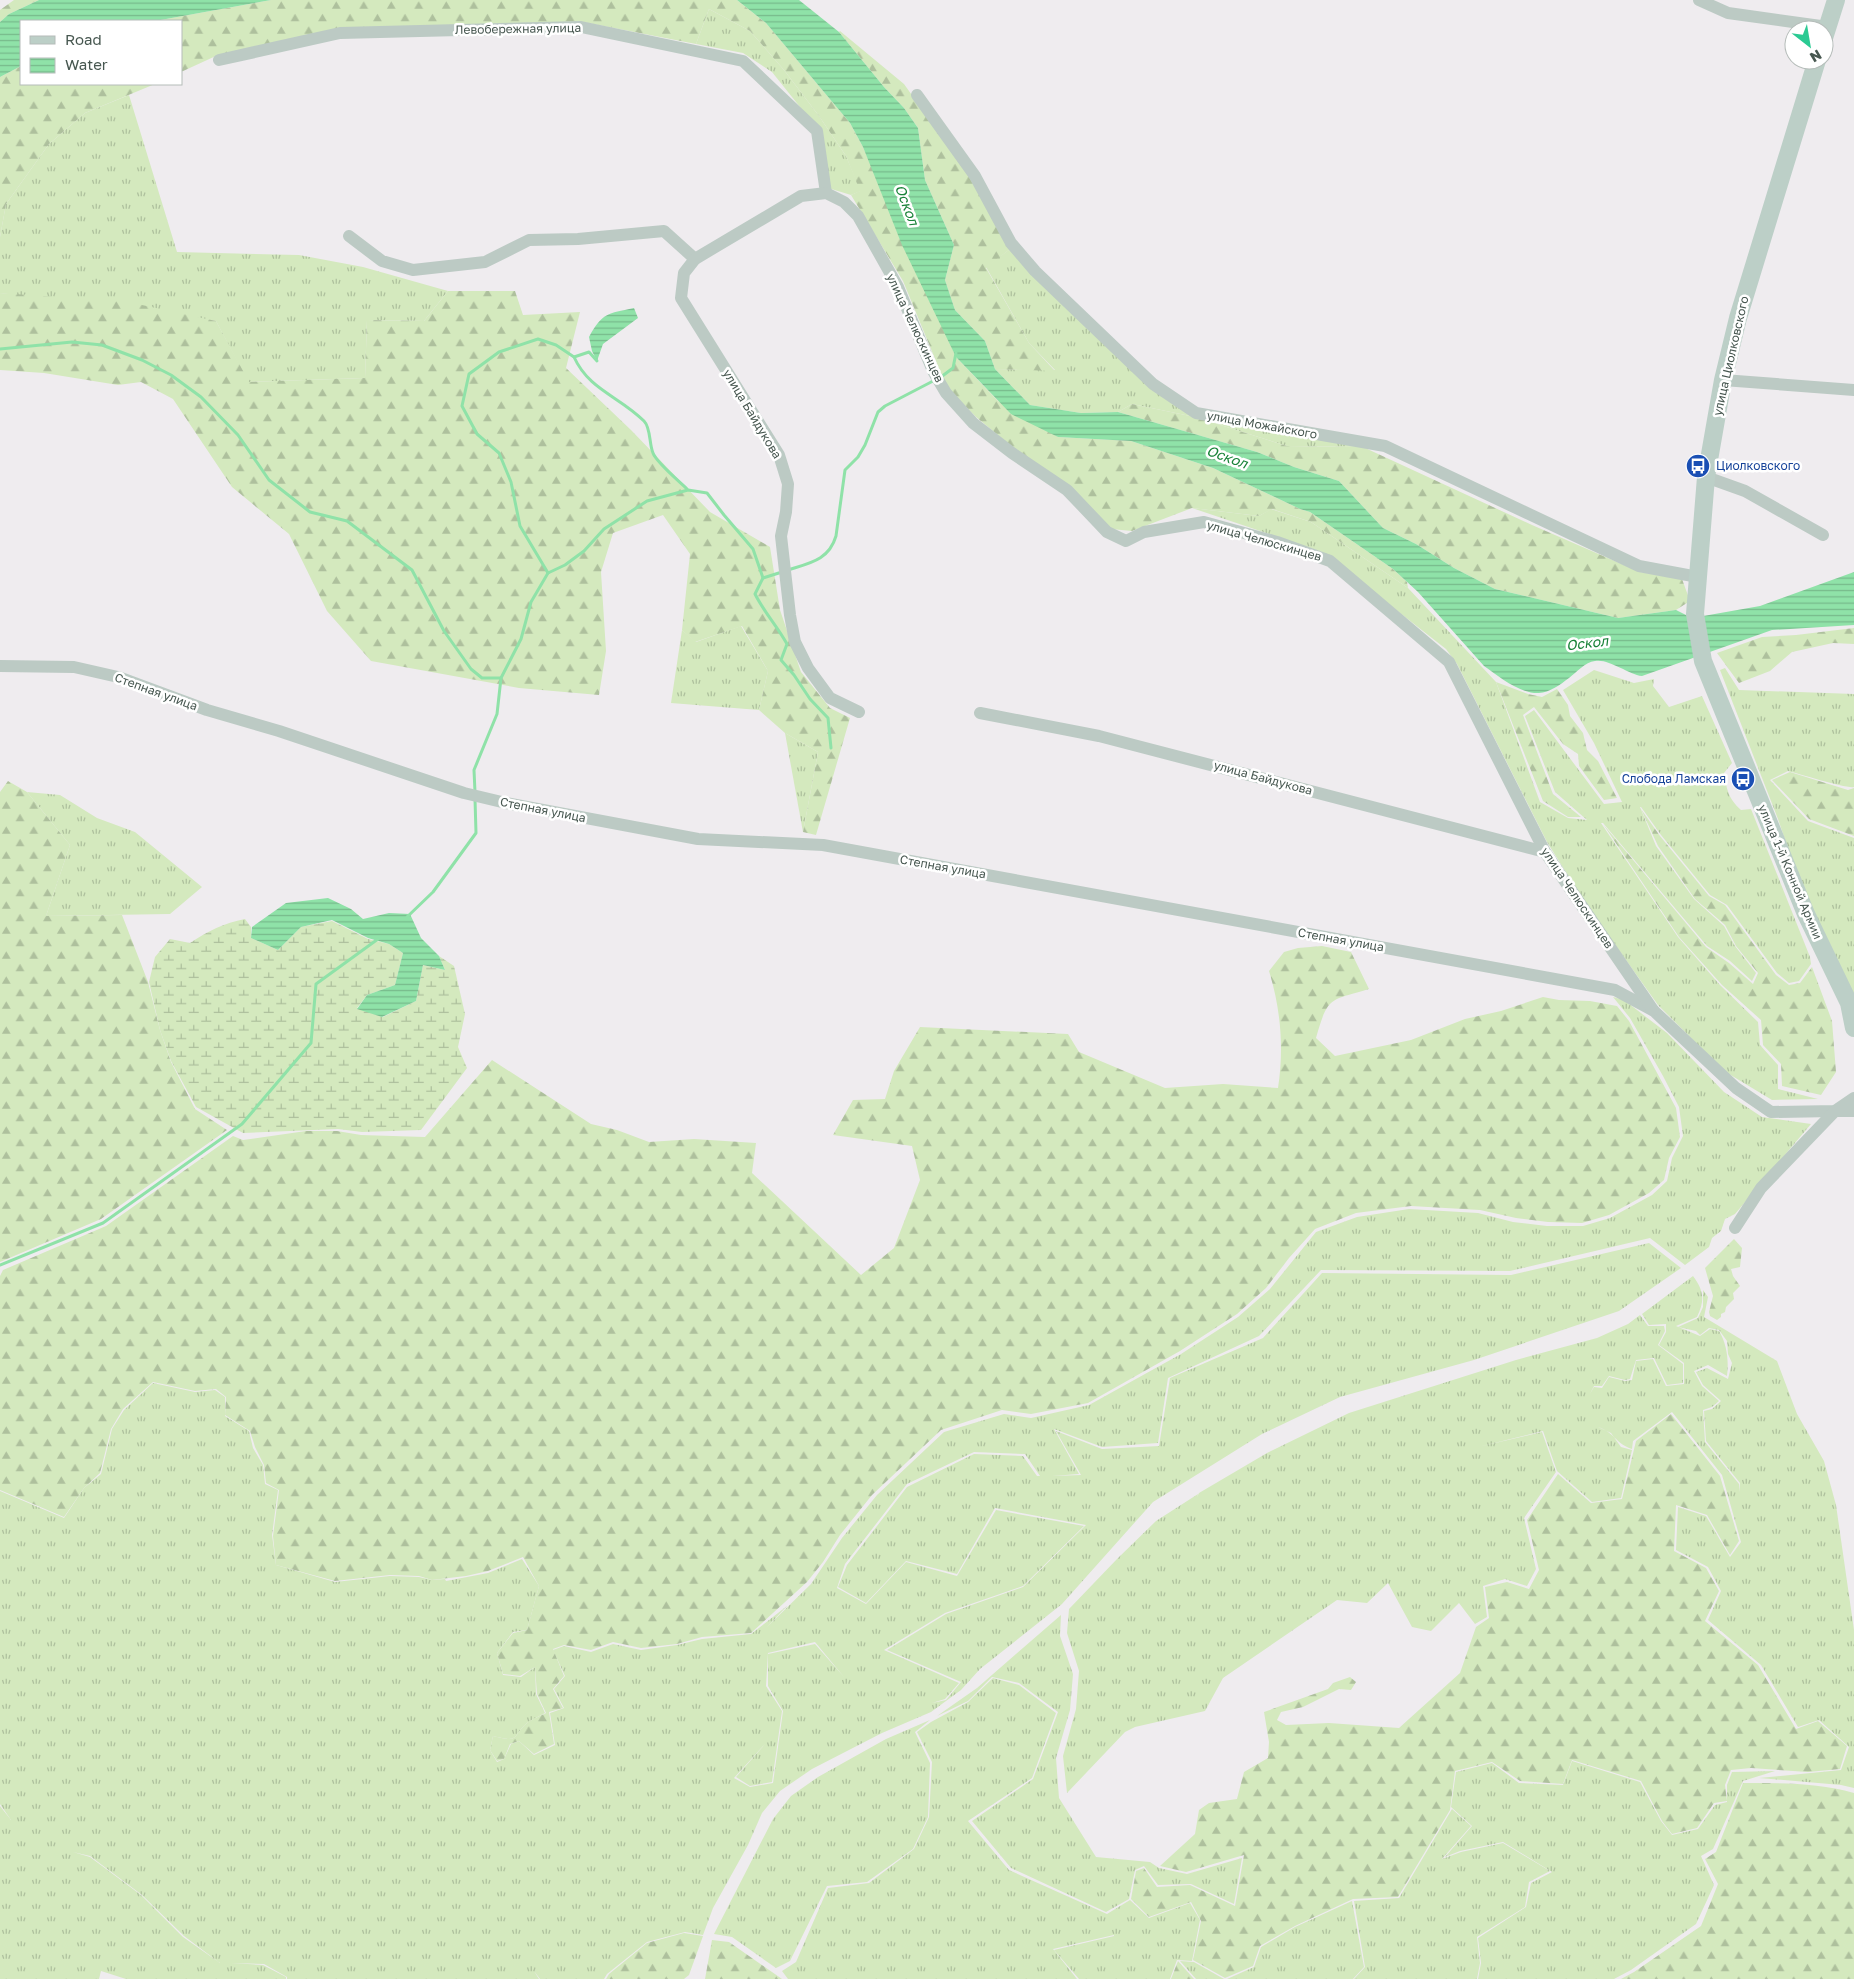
<svg xmlns="http://www.w3.org/2000/svg" width="1854" height="1979" viewBox="0 0 1854 1979" font-family="'Golos Text',sans-serif">
<style>
.grass{fill:url(#grass-tufts);fill-rule:evenodd}
.forest{fill:url(#forest-firs)}
.wetland{fill:url(#wetland-marsh)}
.water{fill:url(#water-rules)}
.lines{fill:none;stroke-linecap:round;stroke-linejoin:round}
.stream{stroke:#8fe2a8;stroke-width:3}
.street{stroke:#bccac4;stroke-width:12}
.secondary{stroke:#bccfc7;stroke-width:18}
.labels{text-anchor:middle;stroke-width:5;stroke-linejoin:round;paint-order:stroke}
.street-label{font-size:12px;fill:#475750;stroke:#fff}
.transit-label{font-size:12px;fill:#164399;stroke:#fff;text-anchor:start}
.water-label{font-size:14px;font-style:italic;fill:#198339;stroke:#fff}
</style>
<defs>
<pattern id="grass-tufts" width="24" height="20" patternUnits="userSpaceOnUse" patternTransform="scale(1.25)"><rect width="24" height="20" fill="#d4e9be"/><path d="M3 7l-1-3M5 7V3M7 7l1-3M15 17l-1-3M17 17v-4M19 17l1-3" fill="none" stroke="#aec09d"/></pattern>
<pattern id="forest-firs" width="22" height="20" patternUnits="userSpaceOnUse" patternTransform="scale(1.25)"><rect width="22" height="20" fill="#d4e9be"/><path d="M5 1l3.5 6h-7zM16 11l3.5 6h-7z" fill="#aec09d"/></pattern>
<pattern id="wetland-marsh" width="20" height="14" patternUnits="userSpaceOnUse" patternTransform="scale(1.25)"><rect width="20" height="14" fill="#d4e9be"/><path d="M1 5h8M5 5V1M11 12h8M15 12V8" fill="none" stroke="#aec09d"/></pattern>
<pattern id="water-rules" width="6" height="5" patternUnits="userSpaceOnUse" patternTransform="scale(1.25)"><rect width="6" height="5" fill="#8fe2a8"/><path d="M0 2.5h6" fill="none" stroke="#77ba8b"/></pattern>
</defs>
<rect width="100%" height="100%" fill="#efecef"/>
<g class="grass">
<path d="M709,9L750,31L784,70L819,116L846,156L861,191L851,195L828,188L820,132L772,72L743,53L696,44Z"/>
<path d="M129,95L177,252L299,255L363,267L448,291L424,321L367,320L365,378L248,382L216,321L0,293V237L6,204L49,144L85,113Z"/>
<path d="M1010,249L1195,417L1363,447L1287,446L1195,417L1132,404L1118,412L1081,413L1030,405L995,369L1055,370L1029,343L986,267Z"/>
<path d="M1192,508L1259,516L1271,509L1311,522L1408,588L1496,682L1540,802L1568,818L1587,820L1555,792L1525,716L1534,710L1604,804L1622,802L1594,743L1563,690L1594,670L1634,683L1654,679L1653,686L1669,707L1702,696L1732,763L1724,773C1727,790 1728,798 1741,810L1751,809L1810,957L1811,964L1799,981L1789,983L1777,973L1727,905L1710,895L1661,835L1641,807H1640L1656,846L1694,899L1724,926L1735,946L1756,973L1752,981L1730,961L1707,946L1603,823H1601L1678,937L1720,985L1758,1022L1760,1045L1778,1065V1089L1818,1099L1772,1100L1724,1071L1658,1005L1586,904L1547,842L1457,664L1446,649L1322,552Z"/>
<path d="M741,626L768,671L759,710L671,703L682,630L696,642Z"/>
<path d="M1725,668L1739,690L1854,694V787C1847,789 1800,774 1788,771L1770,780L1808,821L1854,838V1002L1796,872L1778,819L1720,670Z"/>
<path d="M785,733L818,752L803,832Z"/>
<path d="M27,792L60,795L97,818L135,832L202,887L170,914L46,916L70,845Z"/>
<path d="M1613,997L1624,1000L1667,1033L1724,1092L1762,1117L1811,1124L1735,1214L1725,1219L1721,1231L1712,1238L1709,1247L1685,1265L1650,1238L1510,1271L1321,1270L1259,1336L1168,1378L1158,1443L1102,1447L1054,1429L1079,1474L1052,1476L1081,1475L1056,1431L1102,1449L1159,1446L1170,1378L1263,1338L1322,1273L1511,1275L1649,1243L1681,1268L1619,1311L1474,1360L1340,1397L1262,1434L1153,1502L1062,1604L980,1669L961,1690L931,1712L882,1733L812,1769L780,1791L762,1813L748,1845L713,1908L703,1935L685,1932L647,1942L607,1974L604,1979H540L534,1971L539,1979H287V1977L264,1964L231,1963L263,1965L286,1977V1979H126L101,1971L99,1979H0V1806L11,1820L0,1804V1491L64,1518L84,1488L101,1474L112,1429L124,1410L153,1383L195,1392L215,1390L225,1397V1416L249,1431L253,1448L263,1465L265,1484L278,1490L272,1535L276,1565L335,1582L390,1576L419,1577L432,1580L445,1579L446,1581L488,1573L522,1559L539,1586L527,1630L513,1632L497,1653L503,1675L521,1677L535,1667L536,1694L545,1713C540,1716 532,1719 527,1723C511,1737 521,1743 493,1736L490,1750L497,1762L504,1759L511,1744L519,1741L534,1755L555,1745L550,1713L564,1708L554,1689L565,1676L553,1650L564,1646L591,1652L613,1644L641,1650L677,1645L702,1639L751,1634L787,1606L767,1627L811,1584L842,1538L877,1495L944,1432L1004,1414L1031,1418L1089,1405L1181,1354L1238,1317L1270,1289L1316,1232L1357,1217L1409,1209L1478,1213L1513,1222L1547,1226H1583L1610,1218L1652,1195L1667,1181L1672,1158L1683,1136L1679,1107L1663,1076L1630,1018ZM974,1452L1025,1454L1040,1476H1037L1023,1456L974,1454L907,1487L847,1565L838,1587L866,1603L906,1561L957,1574L995,1508L1086,1525L1023,1587L946,1614L887,1650L961,1682L946,1700L932,1703L945,1699L959,1683L884,1650L945,1613L1023,1586L1084,1526L996,1510L957,1576L906,1562L866,1604L837,1588L845,1564L907,1484ZM815,1642L844,1677L815,1644L768,1654V1686L783,1711L773,1783L750,1787L734,1778L765,1744L736,1777L750,1786L772,1782L782,1711L766,1686L768,1653ZM73,1852L90,1856L142,1895L184,1936L220,1963L183,1937L141,1895L90,1857Z"/>
<path d="M1693,1276C1704,1291 1705,1300 1697,1317L1676,1326L1700,1336L1710,1329L1719,1331C1727,1344 1729,1361 1727,1376L1708,1365L1694,1371L1702,1386L1719,1401L1712,1407L1703,1410L1705,1442L1739,1484V1492L1740,1483L1706,1441L1704,1411L1712,1409L1721,1401L1703,1385L1696,1372L1707,1368L1728,1379L1732,1363L1728,1354L1727,1341L1719,1330L1709,1328L1700,1335L1696,1331L1678,1327L1698,1318L1703,1307V1290L1708,1297L1704,1317L1777,1361L1797,1414L1824,1461L1836,1505L1854,1630V1788L1841,1785L1759,1778L1841,1770L1849,1747L1819,1720L1798,1727L1761,1665L1708,1620L1721,1591L1708,1567L1676,1550L1678,1507L1706,1516L1730,1557L1741,1542L1722,1475L1672,1412L1633,1441L1632,1449C1616,1444 1614,1432 1598,1427L1611,1433L1621,1447L1632,1450L1621,1498L1592,1502L1557,1471L1543,1431L1478,1447L1542,1432L1556,1472L1524,1518L1536,1569L1527,1586L1505,1579L1483,1586L1487,1617L1475,1624L1459,1603L1431,1631L1412,1627L1388,1583L1367,1603L1337,1600L1223,1678L1205,1711L1135,1727L1125,1732L1067,1793L1063,1756L1076,1709L1079,1671L1067,1633L1069,1609L1117,1559L1156,1521L1198,1494L1197,1497L1199,1493L1267,1453L1349,1413L1516,1360L1597,1338L1628,1324L1640,1315L1648,1326H1664L1665,1331L1658,1345L1683,1364V1383L1667,1385L1654,1358L1636,1360L1630,1379L1625,1380L1609,1376L1602,1386H1594L1590,1394L1594,1387L1602,1388L1609,1377L1625,1381L1632,1380L1636,1361L1653,1359L1666,1386L1684,1384V1363L1659,1345L1666,1332V1324L1649,1325L1642,1314Z"/>
<path d="M1061,1615L1060,1636L1073,1674L1070,1710L1056,1758L1059,1798L1096,1857L1150,1862L1159,1868L1187,1874L1242,1858L1234,1904L1191,1884L1158,1885L1144,1866L1135,1870L1129,1899L1106,1912L1011,1868L972,1821L1033,1779L1058,1712L1019,1683L992,1677L968,1701L937,1716L977,1688Z"/>
<path d="M993,1678L1019,1685L1056,1713L1032,1778L968,1821L1009,1870L1107,1914L1115,1922L1107,1914L1130,1900L1149,1918L1190,1903L1200,1920L1192,1961L1177,1960L1170,1979H1079L1054,1950L1114,1936V1935L1053,1949L1077,1979H788L782,1971L796,1962L828,1888L869,1883L914,1849L929,1817L932,1762L917,1732L931,1722L968,1702Z"/>
<path d="M930,1720L915,1732L930,1763L928,1817L913,1849L867,1882L827,1886L790,1961L776,1968L732,1937L714,1934L773,1819L791,1796L818,1777L886,1739Z"/>
<path d="M1572,1761L1640,1782L1661,1821L1672,1835L1698,1829L1715,1805L1727,1802V1785L1732,1772L1775,1771L1743,1781L1713,1849L1701,1856L1714,1885L1696,1924L1631,1970L1614,1979H1478L1481,1963L1478,1938L1526,1907L1531,1883L1552,1872L1503,1842L1460,1851L1445,1857L1472,1826L1451,1807L1456,1772L1492,1763L1519,1783L1563,1785Z"/>
<path d="M1452,1809L1471,1826L1442,1859L1461,1852L1503,1843L1550,1871L1529,1882L1525,1907L1477,1937L1480,1963L1477,1979H1354L1365,1967L1354,1901L1399,1898Z"/>
<path d="M1352,1901L1364,1967L1353,1979H1227L1254,1967L1261,1947L1295,1927Z"/>
<path d="M1180,1961L1194,1962L1224,1979H1196Z"/>
</g>
<g class="forest">
<path d="M14,0H39L9,14L0,22V10Z"/>
<path d="M271,0H737L766,23L850,123L863,147L956,357L998,401L1058,437L1131,441L1213,468L1300,509L1310,512L1393,569L1407,582L1408,588L1311,522L1272,509L1259,516L1192,508L1132,531L1111,529L976,417L947,388L903,281L851,195L860,191L846,156L819,116L784,70L750,31L709,9L696,44L583,22L337,29L218,55L181,72V21H155Z"/>
<path d="M840,31L904,84L969,175L1010,249L986,268L1029,343L1055,371L995,369L985,341L955,310L945,280L954,245L925,180L918,128L904,108L884,87L839,32Z"/>
<path d="M21,66V84H155L85,113L49,144L6,204L0,237V77Z"/>
<path d="M448,291H515L523,315L580,312L566,368L631,430L710,512L770,547L780,610L801,672L830,708L850,718L816,835L803,832L818,752L785,733L759,710L768,671L742,626L695,642L682,630L690,554L663,515L613,533L601,572L606,651L599,695L519,688L371,661L327,611L289,534L232,487L173,399L141,382L118,385L44,373L0,370V293L128,302L216,321L249,382L365,378L367,320L424,321Z"/>
<path d="M1132,404L1195,417L1287,446L1363,447L1532,525L1640,572L1682,579L1690,601L1676,610L1618,618L1495,589L1454,568L1416,544L1383,528L1339,481L1294,467L1257,452L1118,412Z"/>
<path d="M1854,628V644L1833,643L1792,652L1770,671L1739,683L1717,653L1762,637L1796,635Z"/>
<path d="M1496,682L1528,694L1542,697L1557,689L1568,705L1570,716L1583,733L1587,750L1598,761L1617,798L1604,800L1579,766L1578,754L1563,744L1534,707L1523,715L1553,794L1581,817H1568L1543,801Z"/>
<path d="M1790,772L1848,790L1854,788V836L1809,819L1772,780Z"/>
<path d="M8,781L27,792L70,845L46,916L122,915L148,982L160,1030L171,1062L195,1109L227,1130L101,1219L0,1262V792Z"/>
<path d="M1641,809L1660,836L1709,896L1725,905L1776,975L1789,985L1800,983L1812,967L1832,1021L1836,1072L1821,1095L1782,1086L1781,1064L1763,1045L1761,1020L1722,985L1679,937L1603,824L1706,947L1729,963L1753,984L1758,973L1736,946L1725,925L1695,899L1658,846Z"/>
<path d="M1322,946L1351,952L1369,989C1329,1001 1328,996 1316,1038L1335,1056L1411,1040L1465,1019L1501,1011L1543,997L1559,1000L1590,1001L1617,1006L1629,1021L1676,1108L1680,1137L1669,1158L1664,1180L1649,1193L1609,1215L1582,1223L1548,1222L1516,1218L1480,1210L1411,1206L1356,1213L1315,1229L1289,1258L1266,1288L1237,1314L1180,1351L1088,1403L1031,1414L1002,1410L941,1430L872,1495L840,1535L823,1562L807,1582L751,1633L702,1637L677,1644L641,1648L613,1642L591,1650L564,1645L553,1649L564,1676L553,1689L563,1708L549,1712L554,1744L534,1754L519,1741L510,1744L504,1759L497,1761L490,1750L493,1736C521,1743 511,1737 527,1723C532,1719 540,1716 546,1713L537,1694L535,1667L520,1676L503,1674L497,1653L513,1633L527,1630L539,1586L523,1557L488,1571L466,1576L432,1580L419,1576L390,1575L335,1581L276,1565L273,1536L279,1490L266,1483L264,1465L255,1447L250,1431L225,1415L226,1397L216,1389L195,1391L153,1382L123,1409L111,1429L100,1473L84,1488L64,1517L0,1490V1276L3,1270L106,1226L233,1136L243,1140L306,1131H337L361,1135L425,1137L492,1060L591,1124L617,1130L649,1142L694,1139L756,1143L752,1173L861,1275L894,1248L920,1180L912,1146L833,1135L853,1100L885,1099L894,1071L920,1027L1068,1034L1079,1052L1165,1088L1223,1084L1278,1088C1284,1049 1281,1010 1269,971L1284,952L1298,948Z"/>
<path d="M1734,1239L1742,1248L1740,1267L1731,1269L1733,1276L1740,1286L1733,1293L1734,1299L1726,1307L1725,1312L1721,1314V1317L1717,1320L1710,1316L1709,1312L1713,1296L1705,1268Z"/>
<path d="M1671,1414L1720,1476L1739,1541L1730,1555L1707,1515L1676,1505L1674,1551L1706,1568L1719,1591L1705,1621L1758,1665L1796,1729L1818,1721L1847,1746L1840,1769L1808,1772L1751,1768L1731,1770L1725,1785L1727,1801L1714,1803L1697,1828L1672,1834L1662,1821L1641,1781L1572,1760L1563,1784L1520,1781L1492,1762L1455,1771L1450,1810L1398,1897L1353,1899L1295,1926L1260,1946L1253,1966L1225,1978L1193,1960L1201,1921L1191,1902L1149,1917L1131,1899L1136,1871L1144,1868L1157,1887L1190,1885L1235,1906L1244,1855L1186,1872L1160,1866L1195,1834L1199,1810L1209,1803L1237,1799L1244,1772L1268,1758L1269,1742L1264,1712L1328,1689L1333,1683L1350,1677L1356,1682L1351,1690L1339,1689L1303,1707L1281,1712L1277,1720L1286,1725L1329,1723L1399,1728L1460,1673L1476,1627L1489,1618L1485,1587L1507,1582L1529,1589L1539,1570L1527,1520L1558,1474L1591,1503L1622,1499L1636,1441Z"/>
<path d="M1743,1783C1781,1783 1818,1783 1854,1793V1979H1621L1634,1972L1701,1926L1718,1884L1705,1859L1716,1852Z"/>
<path d="M684,1933L703,1936L689,1975L684,1979H606L609,1974L647,1943Z"/>
<path d="M712,1940L729,1942L782,1979H705Z"/>
<path d="M1178,1961L1194,1979H1171Z"/>
</g>
<path class="wetland" d="M245,919L251,927V938L278,950L301,927L332,921L368,939L389,944L403,953L395,985L367,995L357,1008L383,1017L416,1001L423,965L445,970L439,956L454,966L465,1014L458,1047L467,1068L421,1130L362,1132L338,1129L243,1133L196,1107L171,1061L160,1030L149,982L155,957L170,939L190,943C208,931 224,923 245,919Z"/>
<g class="water">
<path d="M39,0H271L155,21H21V66L0,77V22L9,14Z"/>
<path d="M737,0H799L839,32L884,87L904,108L918,128L925,180L954,245L945,280L955,310L985,341L995,369L1030,405L1081,413L1118,412L1257,452L1294,467L1339,481L1383,528L1416,544L1454,568L1495,589L1618,618L1676,610L1692,618L1760,606L1854,572V625L1772,630L1642,676C1628,674 1608,658 1595,661C1585,662 1577,672 1569,678C1561,684 1549,693 1539,693C1520,694 1498,676 1484,666L1418,592L1393,569L1310,512L1300,509L1213,468L1131,441L1058,437L1011,414L956,357L902,245L863,147L850,123L766,23Z"/>
<path d="M634,308L638,318L603,344L597,361L592,351L589,337C603,312 607,314 634,308Z"/>
<path d="M328,898L351,909L363,919L389,913L410,914L421,938L439,956L445,970L423,965L416,1001L382,1017L357,1009L367,995L395,985L403,953L389,944L368,938L332,920L301,927L278,950L251,938L252,927L286,903Z"/>
</g>
<g class="lines">
<g class="stream">
<path d="M0,349L72,342L102,345L142,360L171,375L201,397L238,435L269,480L310,512L347,521L412,570L444,631L471,669L482,678H501"/>
<path d="M597,361L589,352L574,357C589,390 619,396 644,421C651,428 649,444 653,453C656,462 680,482 687,489"/>
<path d="M941,377L953,368L956,353"/>
<path d="M788,570C810,563 829,560 836,536L845,470L858,457L865,445L878,412L885,406L935,380"/>
<path d="M782,572L763,578L755,594C764,612 777,626 787,644L781,660L794,675L810,699L828,718L831,748"/>
<path d="M548,573L520,526L511,482L499,453L477,434L462,406L469,374L499,352L538,339L556,345L574,357"/>
<path d="M475,792L474,770L497,714L501,678L521,639L531,602L548,573L565,565L584,551L604,529L647,501L688,490L707,493L724,515L753,549L763,578"/>
<path d="M407,917L433,892L476,833L475,799"/>
<path d="M0,1265L103,1223L242,1124L311,1043L316,984L378,939"/>
</g>
<g class="street">
<path d="M1699,0L1728,13L1828,27"/>
<path d="M219,60L340,33L581,27L743,61L817,131L826,193"/>
<path d="M917,95L975,176L1011,243L1035,271L1153,384L1196,413L1385,446L1639,566L1698,577"/>
<path d="M349,236L382,261L413,270L485,262L529,240L578,239L664,231L695,259"/>
<path d="M1723,380L1854,390"/>
<path d="M1706,477L1745,491L1823,535"/>
<path d="M0,666L74,667L118,677L207,710L279,731L464,793L506,803L698,839L823,845L1615,990L1654,1011L1736,1088L1771,1112L1835,1111L1854,1098"/>
<path d="M859,712L830,698L808,668L795,642L790,615L781,536L786,512L788,484L779,455L681,298L684,273L695,259L801,196L826,193L844,202L858,216L898,287L933,371L946,393L973,423L1012,453L1067,490L1107,532L1126,541L1144,532L1204,522L1277,542L1330,561L1449,662L1545,852L1653,1010"/>
<path d="M980,713L1099,736L1545,852"/>
<path d="M1735,1228L1761,1188L1835,1111H1854"/>
</g>
<g class="secondary">
<path d="M1824,38L1836,0"/>
<path d="M1817,60L1738,318L1723,380L1706,477L1695,614L1703,661L1806,914L1849,1003L1854,1028"/>
</g>
</g>
<defs>
<g id="bus-disc" transform="scale(1.25)"><circle r="9.5" fill="#1a4fb4" stroke="#fff"/><path d="M-5-6H5V4H4V6H2V4H-2V6H-4V4H-5ZM-3.5-4V0h7V-4ZM-3.5 1.2v1.5H-2V1.2ZM2 1.2v1.5H3.5V1.2Z" fill="#fff"/></g>
</defs>
<g fill-rule="evenodd">
<use href="#bus-disc" x="1698" y="466"/>
<use href="#bus-disc" x="1743" y="779"/>
</g>
<g class="labels">
<g class="street-label">
<text transform="translate(518 29) rotate(-1)" y="4">Левобережная улица</text>
<text transform="translate(915 328) rotate(65)" y="4">улица Челюскинцев</text>
<text transform="translate(1731 356) rotate(-77)" y="4">улица Циолковского</text>
<text transform="translate(752 414) rotate(59)" y="4">улица Байдукова</text>
<text transform="translate(1262 425) rotate(10)" y="4">улица Можайского</text>
<text transform="translate(1264 541) rotate(16)" y="4">улица Челюскинцев</text>
<text transform="translate(156 692) rotate(20)" y="4">Степная улица</text>
<text transform="translate(1263 778) rotate(15)" y="4">улица Байдукова</text>
<text transform="translate(543 810) rotate(11)" y="4">Степная улица</text>
<text transform="translate(943 867) rotate(10)" y="4">Степная улица</text>
<text transform="translate(1790 872) rotate(67)" y="4">улица 1-й Конной Армии</text>
<text transform="translate(1577 898) rotate(56)" y="4">улица Челюскинцев</text>
<text transform="translate(1341 940) rotate(10)" y="4">Степная улица</text>
</g>
<g class="transit-label">
<text x="1716" y="470">Циолковского</text>
<text x="1726" y="783" text-anchor="end">Слобода Ламская</text>
</g>
<g class="water-label">
<text transform="translate(907 205) rotate(69)" y="5">Оскол</text>
<text transform="translate(1227 457) rotate(20)" y="5">Оскол</text>
<text transform="translate(1587 643) rotate(-7)" y="5">Оскол</text>
</g>
</g>
<rect x="20" y="20" width="162" height="65" fill="#ffffff" stroke="#b5bcb9"/>
<rect x="30" y="36" width="25" height="8" fill="#bccfc7" stroke="#b5bcb9"/>
<text x="65" y="45" font-size="15" fill="#475750">Road</text>
<rect x="30" y="58" width="25" height="15" fill="url(#water-rules)" stroke="#b5bcb9"/>
<text x="65" y="70" font-size="15" fill="#475750">Water</text>
<g transform="translate(1809 45) rotate(149)"><circle r="24" fill="#ffffff" stroke="#b5bcb9"/>
<path d="M0-4L9 19L0 12L-9 19Z" fill="#2bca93"/>
<text y="-8" font-size="14" font-weight="bold" text-anchor="middle" fill="#475750">N</text>
</g>
</svg>
